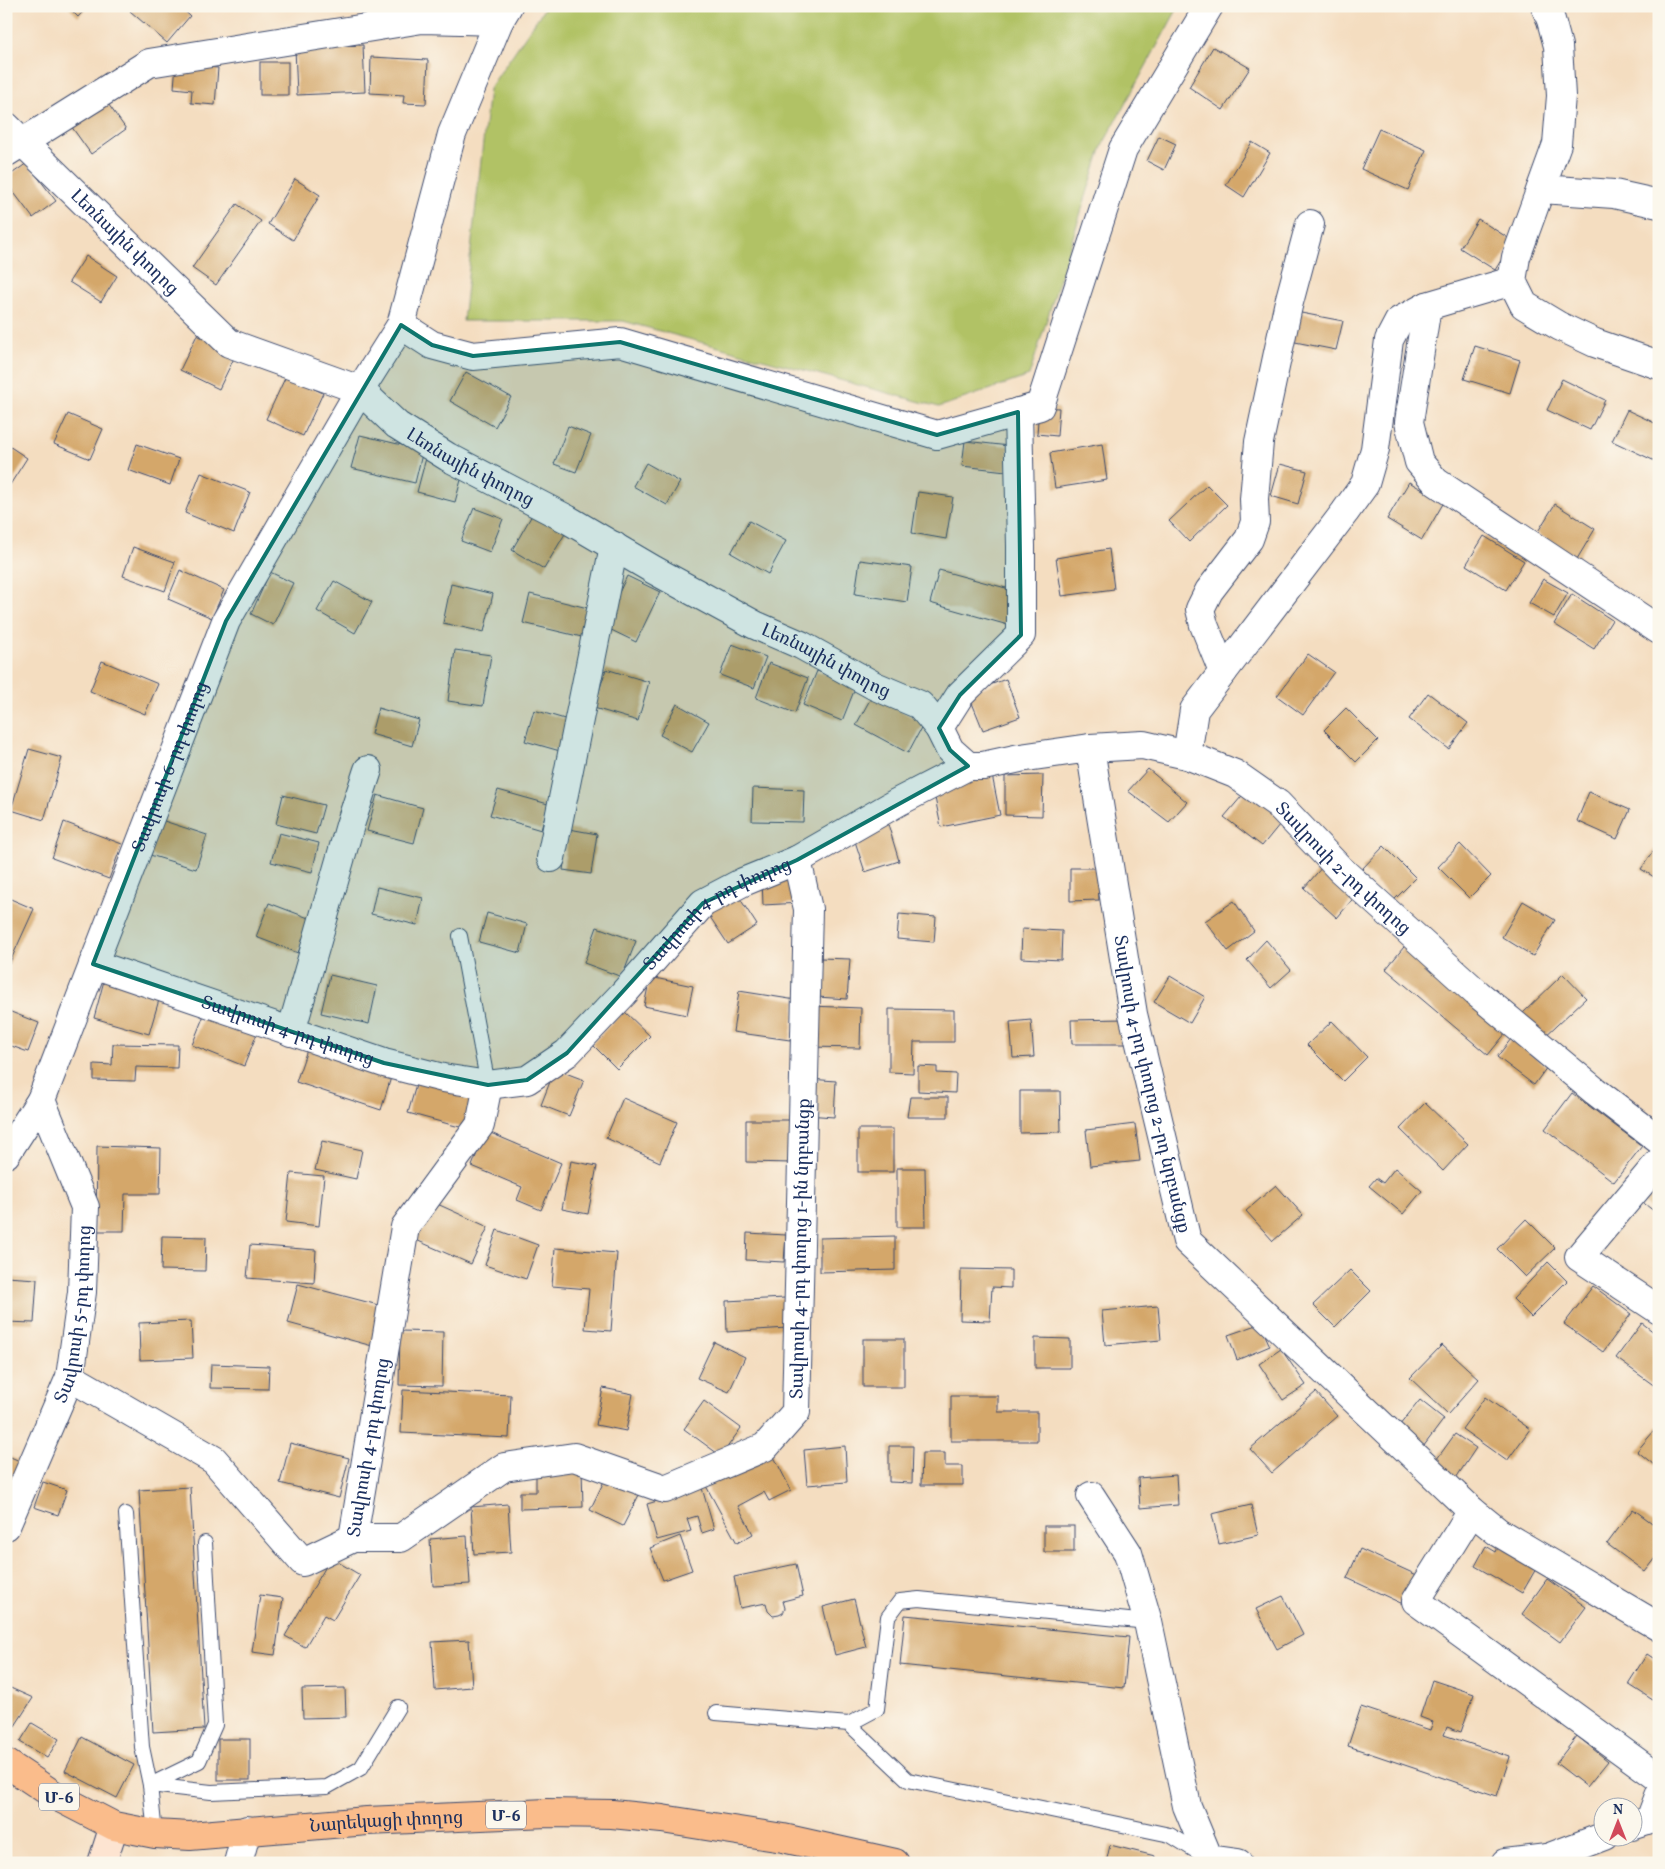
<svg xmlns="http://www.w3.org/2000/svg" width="1665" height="1869" viewBox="0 0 1665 1869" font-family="Vollkorn,'Noto Serif Armenian',serif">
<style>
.green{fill:#b1c265;stroke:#667862}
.building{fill:#d4a76a}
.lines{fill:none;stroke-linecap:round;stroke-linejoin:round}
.service-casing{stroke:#3c496d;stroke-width:16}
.minor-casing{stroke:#3c496d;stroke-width:30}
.tertiary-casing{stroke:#3c496d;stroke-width:30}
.secondary-casing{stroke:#3c496d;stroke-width:30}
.trunk-casing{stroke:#3c496d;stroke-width:30}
.service{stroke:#fff;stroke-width:14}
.minor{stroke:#fff;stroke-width:28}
.tertiary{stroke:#fff;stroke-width:28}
.secondary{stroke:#fde4d1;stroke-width:28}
.trunk{stroke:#fabc8b;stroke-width:28}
.marked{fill:#0f766e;fill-opacity:0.2;stroke:#0f766e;stroke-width:4;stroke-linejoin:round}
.labels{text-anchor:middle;stroke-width:4;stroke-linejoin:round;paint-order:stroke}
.shield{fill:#fbf7ec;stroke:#5e6b89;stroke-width:1}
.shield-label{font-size:16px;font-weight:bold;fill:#1b2f5e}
.street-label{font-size:18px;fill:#1b2f5e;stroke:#fbf7ec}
</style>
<rect width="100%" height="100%" fill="#fbf7ec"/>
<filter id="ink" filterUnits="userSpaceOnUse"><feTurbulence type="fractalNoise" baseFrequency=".02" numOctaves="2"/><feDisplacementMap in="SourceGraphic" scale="10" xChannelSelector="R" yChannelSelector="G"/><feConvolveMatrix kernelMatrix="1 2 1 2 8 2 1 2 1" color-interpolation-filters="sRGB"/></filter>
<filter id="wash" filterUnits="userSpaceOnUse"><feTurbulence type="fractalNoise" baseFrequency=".0096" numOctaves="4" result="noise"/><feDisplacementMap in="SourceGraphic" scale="20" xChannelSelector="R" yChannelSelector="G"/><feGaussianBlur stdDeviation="1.12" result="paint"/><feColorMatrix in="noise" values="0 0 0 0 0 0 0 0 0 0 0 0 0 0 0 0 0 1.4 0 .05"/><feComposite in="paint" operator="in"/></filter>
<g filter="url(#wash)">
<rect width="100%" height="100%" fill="#f4ddc0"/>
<path class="green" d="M546,6H1179L1102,146L1029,376L939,407L623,321H463L489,89Z"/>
<g id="blocks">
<g class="building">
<path d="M67,6H88L78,17Z"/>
<path d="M134,6H179L190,16L167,43L130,11Z"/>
<path d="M363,45L365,92L297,95L295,48Z"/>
<path d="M1213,47L1250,68L1223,110L1189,87Z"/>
<path d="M371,57L428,60L426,104L403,103L404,95L370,93Z"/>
<rect x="260" y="62" width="28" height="33"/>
<path d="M176,64L218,68L215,105L191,103L192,90L174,88Z"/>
<path d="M106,101L126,129L91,154L71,126Z"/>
<path d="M1379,129L1426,150L1408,190L1361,169Z"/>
<path d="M1159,136L1176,144L1164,170L1147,161Z"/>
<path d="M1252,142L1270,153L1244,197L1226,185Z"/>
<path d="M27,163L56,201L33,218L6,182V178Z"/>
<path d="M295,179L320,195L293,240L268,224Z"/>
<path d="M237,204L261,221L216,285L192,268Z"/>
<path d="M1478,219L1513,241L1495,270L1460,248Z"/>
<path d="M86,256L117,276L101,302L69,282Z"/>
<path d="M1296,312L1343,321L1336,350L1290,341Z"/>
<path d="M197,335L236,354L219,389L180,370Z"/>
<path d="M1475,346L1520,360L1510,393L1464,379Z"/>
<path d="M466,372L511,397L495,427L450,401Z"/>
<path d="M286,376L323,393L303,436L266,419Z"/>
<path d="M1562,379L1605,400L1590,430L1547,410Z"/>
<path d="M1039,407L1059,408L1057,436L1037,434Z"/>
<path d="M1627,410L1659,425V453L1655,461L1612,441Z"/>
<path d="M68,414L103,429L90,459L54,444Z"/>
<path d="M568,426L591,435L576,472L554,464Z"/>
<path d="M360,435L423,450L415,483L351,468Z"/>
<path d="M965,441L1009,446L1006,471L962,466Z"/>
<path d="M6,444L27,458L6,491Z"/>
<path d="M137,444L179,459L170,485L128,470Z"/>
<path d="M1102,444L1107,480L1055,488L1050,453Z"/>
<path d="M426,458L464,469L455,502L417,492Z"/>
<path d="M646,463L680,482L667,505L633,486Z"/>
<path d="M1280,464L1307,471L1298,504L1271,496Z"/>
<path d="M201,473L250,492L234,533L185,513Z"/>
<path d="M1409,482L1444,502L1422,540L1387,519Z"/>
<path d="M1207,485L1227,505L1189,542L1169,521Z"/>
<path d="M918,492L953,497L946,539L912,533Z"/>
<path d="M1555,504L1595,529L1577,559L1537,533Z"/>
<path d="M474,508L503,519L490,552L461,541Z"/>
<path d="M536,508L569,527L544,569L512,550Z"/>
<path d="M749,521L786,541L768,574L731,553Z"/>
<path d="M1484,536L1524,561L1506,590L1466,565Z"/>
<path d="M133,547L175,562L165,591L123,576Z"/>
<path d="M1109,549L1114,589L1062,596L1056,558Z"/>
<path d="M860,560L912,567L907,602L855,594Z"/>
<path d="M180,570L224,590L212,618L168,599Z"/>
<path d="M939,570L1017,591L1008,625L930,603Z"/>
<path d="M270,572L293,583L273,625L251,614Z"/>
<path d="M627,576L660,592L636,642L603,626Z"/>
<path d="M1543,579L1568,593L1554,617L1529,603Z"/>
<path d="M334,581L372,602L355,633L317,611Z"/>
<path d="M451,584L493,594L484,632L443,623Z"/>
<path d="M530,594L592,609L586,638L523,623Z"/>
<path d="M1572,594L1612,620L1594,649L1554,624Z"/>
<path d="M732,644L766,657L754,688L720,675Z"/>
<path d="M455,650L491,655L483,706L448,701Z"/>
<path d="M1308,654L1334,672L1303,715L1277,696Z"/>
<path d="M102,661L158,684L145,714L90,691Z"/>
<path d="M769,663L808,678L795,713L756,698Z"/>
<path d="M606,669L649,682L638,721L594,708Z"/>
<path d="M817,671L856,686L842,721L803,705Z"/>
<path d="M1006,679L1020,717L983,730L968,693Z"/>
<path d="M1428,693L1468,723L1449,749L1409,719Z"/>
<path d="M872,696L924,723L908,753L856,725Z"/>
<path d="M677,704L709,722L692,752L660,735Z"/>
<path d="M378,708L419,720L412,746L371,734Z"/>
<path d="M1346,708L1378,740L1356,762L1324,730Z"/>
<path d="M534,710L575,722L567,753L525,741Z"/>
<path d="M29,749L62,758L44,820L11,810Z"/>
<path d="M1148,769L1187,802L1169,822L1128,791Z"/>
<path d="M992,775L1000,815L941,827L933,788Z"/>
<path d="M1043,775L1042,816L1005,815V776Z"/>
<path d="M753,788L804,790L803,822L752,821Z"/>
<path d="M498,790L548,804L541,830L490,815Z"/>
<path d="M1247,790L1284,819L1262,846L1224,817Z"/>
<path d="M1589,792L1630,810L1617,839L1577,821Z"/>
<path d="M283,795L324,805L316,834L276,824Z"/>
<path d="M377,795L423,808L414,843L367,831Z"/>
<path d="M161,820L207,835L196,869L150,855Z"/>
<path d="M64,822L122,844L109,879L52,858Z"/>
<path d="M888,824L899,861L865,872L853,835Z"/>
<path d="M569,829L597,834L591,874L563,870Z"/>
<path d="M279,833L319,843L312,872L271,862Z"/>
<path d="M1659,843V880L1641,869Z"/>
<path d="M1460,844L1491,876L1469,898L1438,867Z"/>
<path d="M1384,846L1416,878L1394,900L1362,869Z"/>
<path d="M1323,866L1356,895L1337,918L1304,888Z"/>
<path d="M1070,868H1098L1099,900L1070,901Z"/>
<path d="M798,877L800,903L763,905L762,879Z"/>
<path d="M377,887L423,898L417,925L371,914Z"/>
<path d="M735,891L757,925L728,944L706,911Z"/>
<path d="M6,897L34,909L9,964L6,963Z"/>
<path d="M1234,901L1254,931L1228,951L1205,921Z"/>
<path d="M1523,901L1555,920L1533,956L1502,937Z"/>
<path d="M269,903L311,919L298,953L256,937Z"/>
<path d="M487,913L527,924L520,953L479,942Z"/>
<path d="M899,914L936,917L934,942L897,939Z"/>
<path d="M597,927L636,941L622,977L584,963Z"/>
<path d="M1022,929L1062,931L1061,960L1021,958Z"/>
<path d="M1266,940L1291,970L1271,988L1247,960Z"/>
<path d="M1408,942L1510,1028L1488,1055L1386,969Z"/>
<path d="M820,958L850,959L847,999L818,997Z"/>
<path d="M1563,974L1586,998L1542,1039L1520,1016Z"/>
<path d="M330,975L377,986L369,1024L321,1013Z"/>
<path d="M1170,976L1205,997L1190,1023L1154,1002Z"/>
<path d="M105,977L161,993L149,1034L94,1018Z"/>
<path d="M650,977L693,986L687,1015L644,1006Z"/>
<path d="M739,991L796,1000L790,1040L733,1032Z"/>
<path d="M208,1005L260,1026L244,1066L192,1045Z"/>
<path d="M811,1006L861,1008L860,1048L810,1047Z"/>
<path d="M889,1009L954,1010V1042H914L913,1073L889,1072Z"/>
<path d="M6,1010L39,1023L28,1052L6,1044Z"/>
<path d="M624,1011L650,1036L617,1069L592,1044Z"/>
<path d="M1125,1019L1126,1044H1072L1071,1020Z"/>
<path d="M1031,1020L1034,1057L1013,1058L1010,1022Z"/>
<path d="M1332,1021L1367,1057L1343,1081L1307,1045Z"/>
<path d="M1511,1039L1547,1067L1534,1085L1497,1057Z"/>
<path d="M113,1044L178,1045L177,1068L136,1067L135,1081L94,1080V1064L112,1065Z"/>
<path d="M308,1047L392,1074L381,1110L296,1082Z"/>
<path d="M918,1066L937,1067V1073L956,1074L955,1093L918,1091Z"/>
<path d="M555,1069L584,1080L569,1116L541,1105Z"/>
<path d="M418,1078L476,1093L467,1129L408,1113Z"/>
<path d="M809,1079L836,1081L834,1117L807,1115Z"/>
<path d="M1020,1091H1060L1061,1132L1020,1133Z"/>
<path d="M1572,1093L1642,1146L1614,1182L1545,1129Z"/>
<path d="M910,1097H948V1117H907Z"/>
<path d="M623,1098L677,1122L660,1162L606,1138Z"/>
<path d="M1425,1103L1468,1144L1443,1171L1400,1129Z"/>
<path d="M746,1120H792V1163L746,1162Z"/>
<path d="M1135,1124L1140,1161L1090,1166L1086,1130Z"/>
<rect x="858" y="1129" width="35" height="43"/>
<path d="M486,1131L561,1163L541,1210L517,1200L522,1187L472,1166Z"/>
<path d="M322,1141L362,1150L356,1179L315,1170Z"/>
<path d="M97,1146L161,1148L160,1194H125L124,1231H96Z"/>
<path d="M571,1161L597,1166L588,1214L562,1209Z"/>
<path d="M897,1168H925L926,1227H897Z"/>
<path d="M1395,1168L1422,1191L1403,1214L1369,1186L1376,1178L1383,1183Z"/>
<path d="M291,1173L324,1176L319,1226L286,1222Z"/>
<path d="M1659,1179V1215L1641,1201Z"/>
<path d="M1276,1185L1303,1215L1273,1241L1246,1211Z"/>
<path d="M433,1202L488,1227L471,1264L416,1240Z"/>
<path d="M1526,1219L1555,1248L1525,1277L1497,1249Z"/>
<path d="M497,1230L538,1245L526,1279L485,1265Z"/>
<path d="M747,1233L786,1235L784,1262L746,1260Z"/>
<path d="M162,1236L206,1237L205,1271L161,1270Z"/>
<path d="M895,1236V1270L820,1272V1238Z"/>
<path d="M250,1245L316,1250L314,1283L247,1278Z"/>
<path d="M555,1248L617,1253L611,1331L585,1329L589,1289L552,1286Z"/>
<path d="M1548,1262L1567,1281L1531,1317L1513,1299Z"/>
<path d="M961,1269L1011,1270V1288L992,1287L990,1321L960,1320Z"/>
<path d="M1350,1270L1371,1291L1335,1327L1313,1305Z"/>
<path d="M6,1277L37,1279L34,1323L6,1322Z"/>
<path d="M298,1284L386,1307L376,1347L288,1323Z"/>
<path d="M1593,1286L1631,1314L1603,1352L1564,1324Z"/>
<path d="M785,1298L787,1328L727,1332L726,1301Z"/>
<path d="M1158,1306L1161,1340L1105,1345L1102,1311Z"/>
<path d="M191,1321L193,1358L140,1360L139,1323Z"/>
<path d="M1642,1323L1659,1336V1389L1616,1358Z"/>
<path d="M1260,1324L1270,1346L1237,1360L1228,1335Z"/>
<path d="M400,1331L443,1332L442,1386L399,1385Z"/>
<path d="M1035,1338L1070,1339V1368H1035Z"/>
<rect x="863" y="1339" width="41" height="48"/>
<path d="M714,1342L745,1357L729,1392L697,1378Z"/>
<path d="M1442,1345L1479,1379L1448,1414L1410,1378Z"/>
<path d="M1281,1349L1306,1385L1283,1400L1259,1364Z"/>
<path d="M211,1364L269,1366L268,1389L210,1388Z"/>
<path d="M603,1388L633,1394L626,1431L596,1425Z"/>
<path d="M403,1390L511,1395L509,1438L401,1433Z"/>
<path d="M1316,1392L1337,1416L1272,1473L1250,1449Z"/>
<path d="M951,1396H998V1412H1037V1441H951Z"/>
<path d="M1485,1397L1530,1429L1507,1461L1462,1429Z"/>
<path d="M1420,1400L1444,1419L1420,1451L1395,1431Z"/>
<path d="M704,1401L741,1428L721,1456L684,1429Z"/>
<path d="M1659,1425V1469L1637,1451Z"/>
<path d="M1455,1434L1476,1448L1456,1478L1434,1463Z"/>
<path d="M290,1443L349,1458L339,1498L280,1483Z"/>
<path d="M845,1446L847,1482L807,1485L804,1450Z"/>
<path d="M889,1446H913L912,1483L889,1482Z"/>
<path d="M771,1451L791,1490L769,1501L764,1492L738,1506L753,1534L737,1543L706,1486Z"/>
<path d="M922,1453H945V1466H963V1485H921Z"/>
<path d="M6,1455L22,1462L11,1491L6,1489Z"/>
<path d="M582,1469L583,1507L520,1509V1492H536V1470Z"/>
<path d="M607,1475L641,1491L623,1526L590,1510Z"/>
<path d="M1176,1475L1178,1505L1140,1508L1138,1478Z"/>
<path d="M43,1482L67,1490L58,1515L34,1507Z"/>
<path d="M190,1487L204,1729L153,1732L139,1490Z"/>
<path d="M702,1488L714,1529L702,1533L697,1516L687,1519L691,1531L657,1540L647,1504Z"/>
<path d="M508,1504L511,1552L474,1554L471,1507Z"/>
<path d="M1251,1505L1258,1535L1219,1544L1212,1514Z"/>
<path d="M1633,1509L1659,1528V1554L1645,1572L1607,1544Z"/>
<rect x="1044" y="1526" width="30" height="26"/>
<path d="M467,1536L470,1584L433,1586L430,1539Z"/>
<path d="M680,1536L692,1570L663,1580L650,1548Z"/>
<path d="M1499,1545L1537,1567L1522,1593L1475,1566L1486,1546L1496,1552Z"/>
<path d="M1360,1549L1419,1576L1405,1605L1347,1578Z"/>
<path d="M331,1558L360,1575L333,1620L324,1615L305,1647L285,1636Z"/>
<path d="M796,1564L803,1596L783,1601L785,1608L783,1613L779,1615L773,1616L768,1611L766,1603L740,1608L734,1577Z"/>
<path d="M1547,1579L1586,1607L1560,1642L1522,1614Z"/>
<path d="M260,1595L283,1598L275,1655L252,1652Z"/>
<path d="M1283,1596L1303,1635L1277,1649L1256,1609Z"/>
<path d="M854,1599L866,1647L835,1655L823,1607Z"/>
<path d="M905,1615L1129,1637L1124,1688L900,1665Z"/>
<path d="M469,1640L472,1687L435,1690L432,1642Z"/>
<path d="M1647,1654L1659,1662V1704L1628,1684Z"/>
<path d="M1432,1680L1474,1694L1461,1732L1447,1727L1444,1735L1510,1757L1497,1796L1348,1746L1361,1707L1430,1730L1433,1722L1420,1717Z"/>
<path d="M6,1686L33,1698L11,1732L6,1729Z"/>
<path d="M345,1688L346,1717L303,1718L302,1689Z"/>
<path d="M32,1723L59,1739L47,1758L20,1742Z"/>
<path d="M1577,1736L1608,1761L1587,1787L1556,1763Z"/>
<path d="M82,1737L134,1765L117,1798L65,1771Z"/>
<rect x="218" y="1739" width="32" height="41"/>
<path d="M1110,1845L1155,1856L1154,1863H1106Z"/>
</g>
</g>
</g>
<g filter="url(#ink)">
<use href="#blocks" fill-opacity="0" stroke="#3c496d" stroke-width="1"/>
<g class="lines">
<g class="service-casing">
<g id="service">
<path d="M460,936L488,1085"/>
<path d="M126,1514L142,1747L150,1785L155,1834"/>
<path d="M205,1543L215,1725L199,1761L150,1785L211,1792L327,1787L361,1768L398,1707"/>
<path d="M716,1713L849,1724L908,1780L1170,1835L1204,1856"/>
<path d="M849,1724L877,1709L888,1617L900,1601L919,1599L1148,1622"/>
</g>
</g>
<g class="minor-casing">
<g id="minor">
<path d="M1545,6L1551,20L1558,46L1561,96L1557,144L1516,257L1512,281L1524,305L1559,326L1595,343L1659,365"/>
<path id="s1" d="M6,126L229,343L360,390L397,425L448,457L567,519L654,570L755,625L801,645L875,686L920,705L939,728L950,750L968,766"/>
<path d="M7,152L149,63L422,19L499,21"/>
<path d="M1541,189L1614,194L1659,204"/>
<path d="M1427,306L1409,422L1419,462L1436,482L1659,630"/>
<path d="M401,325L432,345L473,356L620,342L937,435L1040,406L1123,149L1209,6"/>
<path d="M1223,672L1204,625L1200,609L1209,591L1249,539L1255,522L1254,499L1259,442L1288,306L1310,224"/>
<path d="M939,728L960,695L1021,635V546L1018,412"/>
<path id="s2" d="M1090,748L1133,1014L1187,1241L1472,1511L1498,1532L1659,1627"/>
<path d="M1187,755L1194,710L1345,512L1365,484L1375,449L1389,340L1399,321L1427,306L1512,281"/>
<path d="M551,858L614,546"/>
<path id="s3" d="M93,964L384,1063L443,1078L488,1085L527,1080L567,1053L623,994L703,903L743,882L797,860L898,802L968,766H983L1020,758L1090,748L1143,745L1187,755L1235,774L1278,804L1340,869L1478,994L1595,1091L1659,1140"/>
<path d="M291,1032L350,825L368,770"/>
<path d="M1659,1162L1579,1257L1659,1310"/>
<path id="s4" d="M70,1377L214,1460L303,1562L353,1538H401L504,1467L574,1457L665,1489L765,1447L796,1412L808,909L797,860"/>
<path d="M1091,1496L1128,1553L1148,1622L1187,1806L1209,1859"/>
<path d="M1472,1511L1416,1601L1659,1778"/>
<path id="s5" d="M6,1526L70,1377L82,1292L85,1207L41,1100"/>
<path id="s6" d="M353,1538L405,1227L480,1125L488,1085"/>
<path d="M1632,1826L1650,1820L1659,1796"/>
<path d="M1547,1858L1605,1836"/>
<path d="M238,1863L247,1830"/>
<path d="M1208,1863L1209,1859L1238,1863"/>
<path d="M1505,1863L1547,1858L1565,1862"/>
</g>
</g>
<g class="tertiary-casing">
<g id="tertiary">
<path id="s7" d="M6,1154L41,1100L226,621L360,390L401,325L452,134L499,21L508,6"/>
</g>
</g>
<g class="secondary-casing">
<path id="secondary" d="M102,1863L114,1826"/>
</g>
<g class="trunk-casing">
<g id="trunk">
<path id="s8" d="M6,1763L54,1795L114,1826L155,1834L190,1836L367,1821L547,1813L612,1814L662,1819L783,1838L895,1863"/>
</g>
</g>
<use href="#service" class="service"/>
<use href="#minor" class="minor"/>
<use href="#tertiary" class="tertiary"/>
<use href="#secondary" class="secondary"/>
<use href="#trunk" class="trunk"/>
</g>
</g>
<path class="marked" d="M401,325L432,345L473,356L620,342L937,435L1018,412L1021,635L960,695L939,728L950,750L968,766L797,860L703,903L567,1053L527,1080L488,1085L384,1063L93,964L226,621Z"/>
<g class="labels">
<g class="shield">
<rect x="39" y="1783.5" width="40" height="27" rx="4"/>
<rect x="486" y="1801.5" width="40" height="27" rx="4"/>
</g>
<g class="shield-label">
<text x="59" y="1803">Մ-6</text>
<text x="506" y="1821">Մ-6</text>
</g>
<g class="street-label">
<text dy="6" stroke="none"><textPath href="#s1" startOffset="166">Լեռնային փողոց</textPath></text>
<text dy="6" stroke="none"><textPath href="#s1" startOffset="586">Լեռնային փողոց</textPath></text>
<text dy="6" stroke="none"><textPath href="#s1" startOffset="991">Լեռնային փողոց</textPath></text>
<text dy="6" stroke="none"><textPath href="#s7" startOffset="422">Տավրոսի 6-րդ փողոց</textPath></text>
<text dy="6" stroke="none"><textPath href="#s3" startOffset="1420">Տավրոսի 2-րդ փողոց</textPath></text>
<text dy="6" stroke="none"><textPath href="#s3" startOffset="709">Տավրոսի 4-րդ փողոց</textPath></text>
<text dy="6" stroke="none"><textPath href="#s3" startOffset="206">Տավրոսի 4-րդ փողոց</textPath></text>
<text dy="6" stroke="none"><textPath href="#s2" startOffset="342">Տավրոսի 4-րդ փողոց 2-րդ նրբանցք</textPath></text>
<text dy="6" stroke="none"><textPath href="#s4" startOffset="1016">Տավրոսի 4-րդ փողոց 1-ին նրբանցք</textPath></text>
<text dy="6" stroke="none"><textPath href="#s5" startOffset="225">Տավրոսի 5-րդ փողոց</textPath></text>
<text dy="6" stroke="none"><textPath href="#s6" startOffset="92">Տավրոսի 4-րդ փողոց</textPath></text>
<text dy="6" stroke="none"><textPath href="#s8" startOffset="399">Նարեկացի փողոց</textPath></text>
</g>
</g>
<rect width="1665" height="1869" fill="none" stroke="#fbf7ec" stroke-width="25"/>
<g transform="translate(1618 1822)"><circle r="24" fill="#fbf7ec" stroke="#a1a7b3"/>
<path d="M0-4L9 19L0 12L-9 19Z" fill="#d1495b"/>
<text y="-8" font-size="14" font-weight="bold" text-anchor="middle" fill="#1b2f5e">N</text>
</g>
</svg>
